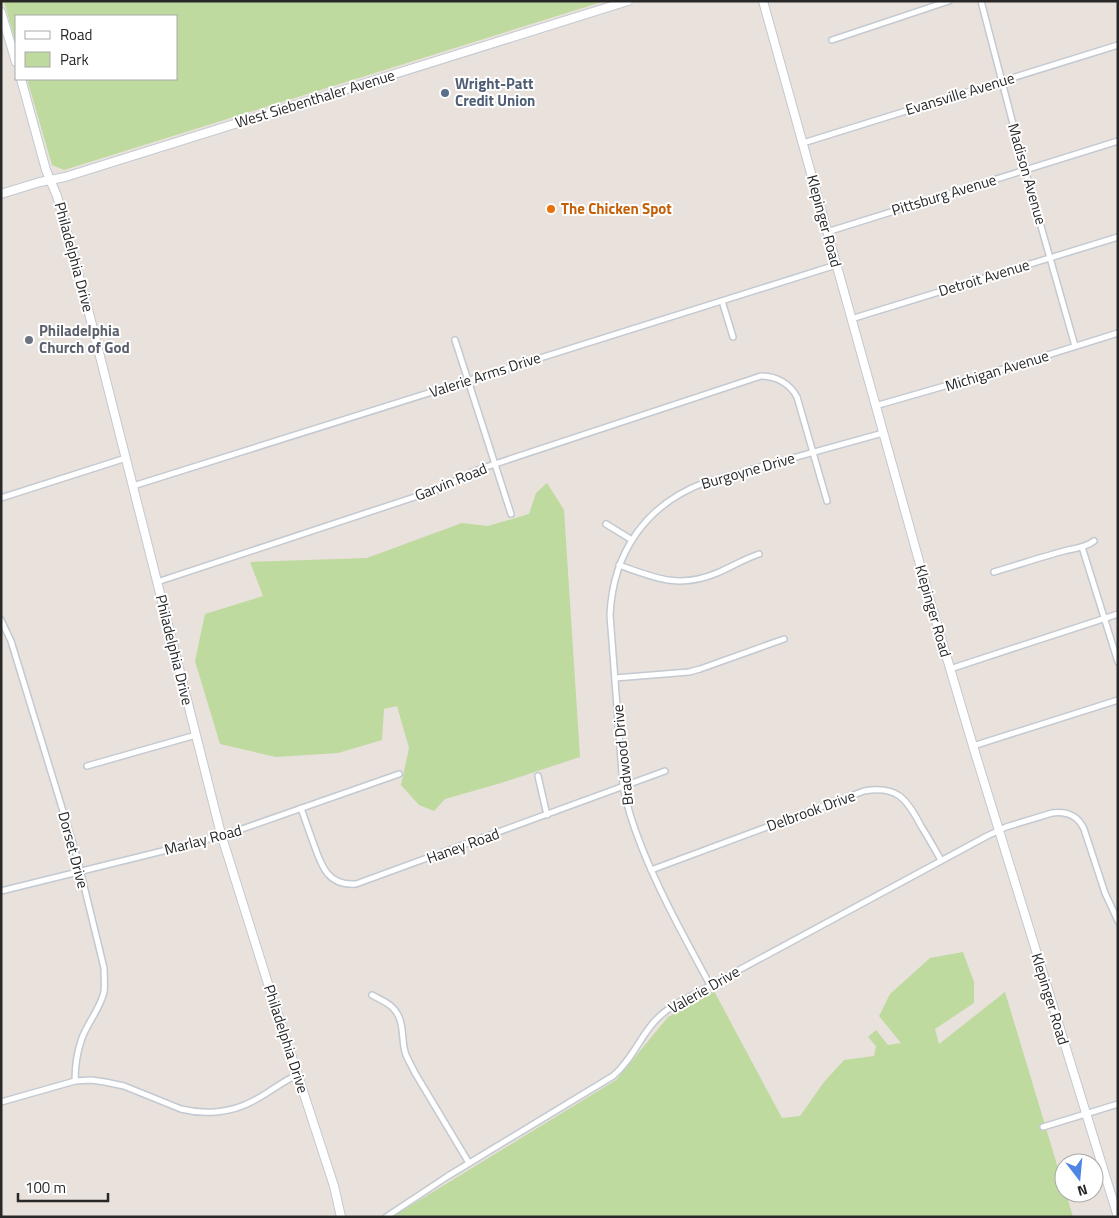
<svg xmlns="http://www.w3.org/2000/svg" width="1119" height="1218" viewBox="0 0 1119 1218" font-family="'Titillium Web',sans-serif">
<style>
.green{fill:#beda9e}
.lines{fill:none;stroke-linecap:round;stroke-linejoin:round}
.street-casing{stroke:#c3c9d1;stroke-width:8}
.secondary-casing{stroke:#c3c9d1;stroke-width:10}
.street{stroke:#fff;stroke-width:5}
.secondary{stroke:#fff;stroke-width:8}
.service-dot{fill:#5c6f8a;stroke:#fff;stroke-width:2}
.food-dot{fill:#e8710a;stroke:#fff;stroke-width:2}
.worship-dot{fill:#6b7280;stroke:#fff;stroke-width:2}
.labels{text-anchor:middle;stroke-width:4;stroke-linejoin:round;paint-order:stroke}
.service-label{font-size:15px;font-weight:bold;fill:#4e5e75;stroke:#fff;text-anchor:start}
.street-label{font-size:15px;fill:#282828;stroke:#fff}
.food-label{font-size:15px;font-weight:bold;fill:#c56008;stroke:#fff;text-anchor:start}
.worship-label{font-size:15px;font-weight:bold;fill:#5b616d;stroke:#fff;text-anchor:start}
</style>
<rect width="100%" height="100%" fill="#e9e1dc"/>
<g class="green">
<path d="M4,1H605L64,170L52,165L27,79H176V16H16V44Z"/>
<path d="M547,483L564,510L580,757L501,783L445,799L434,811L419,805L401,785L409,748L397,706L384,709L382,740L338,753L276,757L220,744L195,661L205,614L263,596L250,562L367,558L462,523L488,526L529,514L536,493Z"/>
<path d="M963,952L974,982V1003L935,1029L939,1044L1005,992L1064,1188V1193H1066L1073,1217H392L616,1080L668,1017L714,991L782,1118L800,1116L824,1082L844,1060L874,1056L876,1046L868,1037L876,1030L888,1045L901,1043L879,1016L890,994L930,958Z"/>
</g>
<g class="lines">
<g class="street-casing">
<g id="street">
<path d="M981,1L1025,170L1075,346"/>
<path d="M832,40L949,1"/>
<path d="M803,143L1118,45"/>
<path d="M827,232L1118,141"/>
<path d="M722,301L733,337"/>
<path d="M851,319L1118,237"/>
<path d="M455,340L511,514"/>
<path d="M875,406L990,373L1118,333"/>
<path d="M133,486L836,265"/>
<path d="M1,498L126,458"/>
<path d="M606,524L632,540"/>
<path d="M1082,547L1118,662"/>
<path d="M619,565C655,578 679,589 717,573C731,567 744,559 759,554"/>
<path d="M994,572C1018,565 1041,557 1064,551C1075,548 1085,548 1094,541"/>
<path d="M157,582L439,489L477,470L761,376C777,376 790,384 797,397L827,501"/>
<path d="M1,620L11,641L77,857L104,968C104,976 105,984 104,992C100,1009 88,1022 82,1038C77,1052 75,1067 75,1081"/>
<path d="M950,669L1118,614"/>
<path d="M615,678L689,672L700,669L784,639"/>
<path d="M973,746L1118,700"/>
<path d="M87,766L196,735"/>
<path d="M538,776L547,815"/>
<path d="M301,808C305,820 309,831 313,842C321,865 327,886 356,884L665,771"/>
<path d="M651,870L864,791C897,785 907,799 921,826C928,837 934,848 941,860"/>
<path d="M1,891L195,843L242,829L399,774"/>
<path d="M710,985C686,940 661,896 642,848C634,828 627,808 623,786L610,615C613,552 646,504 706,482L883,433"/>
<path d="M372,995C379,999 387,1002 392,1007C405,1019 401,1037 405,1052C407,1059 412,1066 415,1073L469,1163"/>
<path d="M1,1102L75,1081L91,1080L105,1082L124,1086L181,1109C205,1115 231,1113 253,1101C269,1093 281,1082 297,1075"/>
<path d="M1043,1127L1118,1104"/>
<path d="M386,1217L448,1176L613,1076C631,1061 639,1039 654,1022C660,1015 668,1009 676,1004L987,836L1006,827L1052,813C1067,811 1078,816 1084,829L1105,893L1118,921"/>
</g>
</g>
<g class="secondary-casing">
<g id="secondary">
<path d="M763,1L931,604L973,746L1118,1217"/>
<path d="M1,12L16,62"/>
<path d="M21,79L46,170L57,196L89,313L221,834L270,990L334,1186L341,1217"/>
<path d="M1,194L40,182L65,177L628,1"/>
</g>
</g>
<use href="#street" class="street"/>
<use href="#secondary" class="secondary"/>
</g>
<circle class="service-dot" cx="445" cy="93" r="5"/>
<circle class="food-dot" cx="551" cy="209" r="5"/>
<circle class="worship-dot" cx="29" cy="340" r="5"/>
<g class="labels">
<g class="service-label">
<text x="455" y="89">Wright-Patt<tspan x="455" dy="17">Credit Union</tspan></text>
</g>
<g class="street-label">
<text transform="translate(960 94) rotate(-17)" y="5">Evansville Avenue</text>
<text transform="translate(315 99) rotate(-17)" y="5">West Siebenthaler Avenue</text>
<text transform="translate(1027 174) rotate(74)" y="5">Madison Avenue</text>
<text transform="translate(944 195) rotate(-17)" y="5">Pittsburg Avenue</text>
<text transform="translate(824 221) rotate(75)" y="5">Klepinger Road</text>
<text transform="translate(74 257) rotate(75)" y="5">Philadelphia Drive</text>
<text transform="translate(984 278) rotate(-17)" y="5">Detroit Avenue</text>
<text transform="translate(997 371) rotate(-17)" y="5">Michigan Avenue</text>
<text transform="translate(485 375) rotate(-18)" y="5">Valerie Arms Drive</text>
<text transform="translate(748 471) rotate(-16)" y="5">Burgoyne Drive</text>
<text transform="translate(451 482) rotate(-22)" y="5">Garvin Road</text>
<text transform="translate(933 611) rotate(74)" y="5">Klepinger Road</text>
<text transform="translate(174 650) rotate(76)" y="5">Philadelphia Drive</text>
<text transform="translate(623 755) rotate(-96)" y="5">Bradwood Drive</text>
<text transform="translate(811 811) rotate(-20)" y="5">Delbrook Drive</text>
<text transform="translate(203 840) rotate(-15)" y="5">Marlay Road</text>
<text transform="translate(463 846) rotate(-20)" y="5">Haney Road</text>
<text transform="translate(73 850) rotate(75)" y="5">Dorset Drive</text>
<text transform="translate(704 990) rotate(-30)" y="5">Valerie Drive</text>
<text transform="translate(1050 999) rotate(73)" y="5">Klepinger Road</text>
<text transform="translate(286 1039) rotate(72)" y="5">Philadelphia Drive</text>
</g>
<g class="food-label">
<text x="561" y="214">The Chicken Spot</text>
</g>
<g class="worship-label">
<text x="39" y="336">Philadelphia<tspan x="39" dy="17">Church of God</tspan></text>
</g>
</g>
<rect width="1119" height="1218" fill="none" stroke="#282828" stroke-width="5"/>
<rect x="15" y="15" width="162" height="65" fill="#ffffff" stroke="#a9a9a9"/>
<rect x="25" y="31" width="25" height="8" fill="#ffffff" stroke="#a9a9a9"/>
<text x="60" y="40" font-size="15" fill="#282828">Road</text>
<rect x="25" y="52" width="25" height="15" fill="#beda9e" stroke="#a9a9a9"/>
<text x="60" y="65" font-size="15" fill="#282828">Park</text>
<g transform="translate(1079 1178) rotate(164)"><circle r="24" fill="#ffffff" stroke="#a9a9a9"/>
<path d="M0-4L9 19L0 12L-9 19Z" fill="#4d86e5"/>
<text y="-8" font-size="14" font-weight="bold" text-anchor="middle" fill="#282828">N</text>
</g>
<path d="M18 1193v8h90v-8" fill="none" stroke="#282828" stroke-width="2.5"/>
<text x="25" y="1193" font-size="15" fill="#282828" stroke="#ffffff" stroke-width="4" paint-order="stroke">100 m</text>
</svg>
